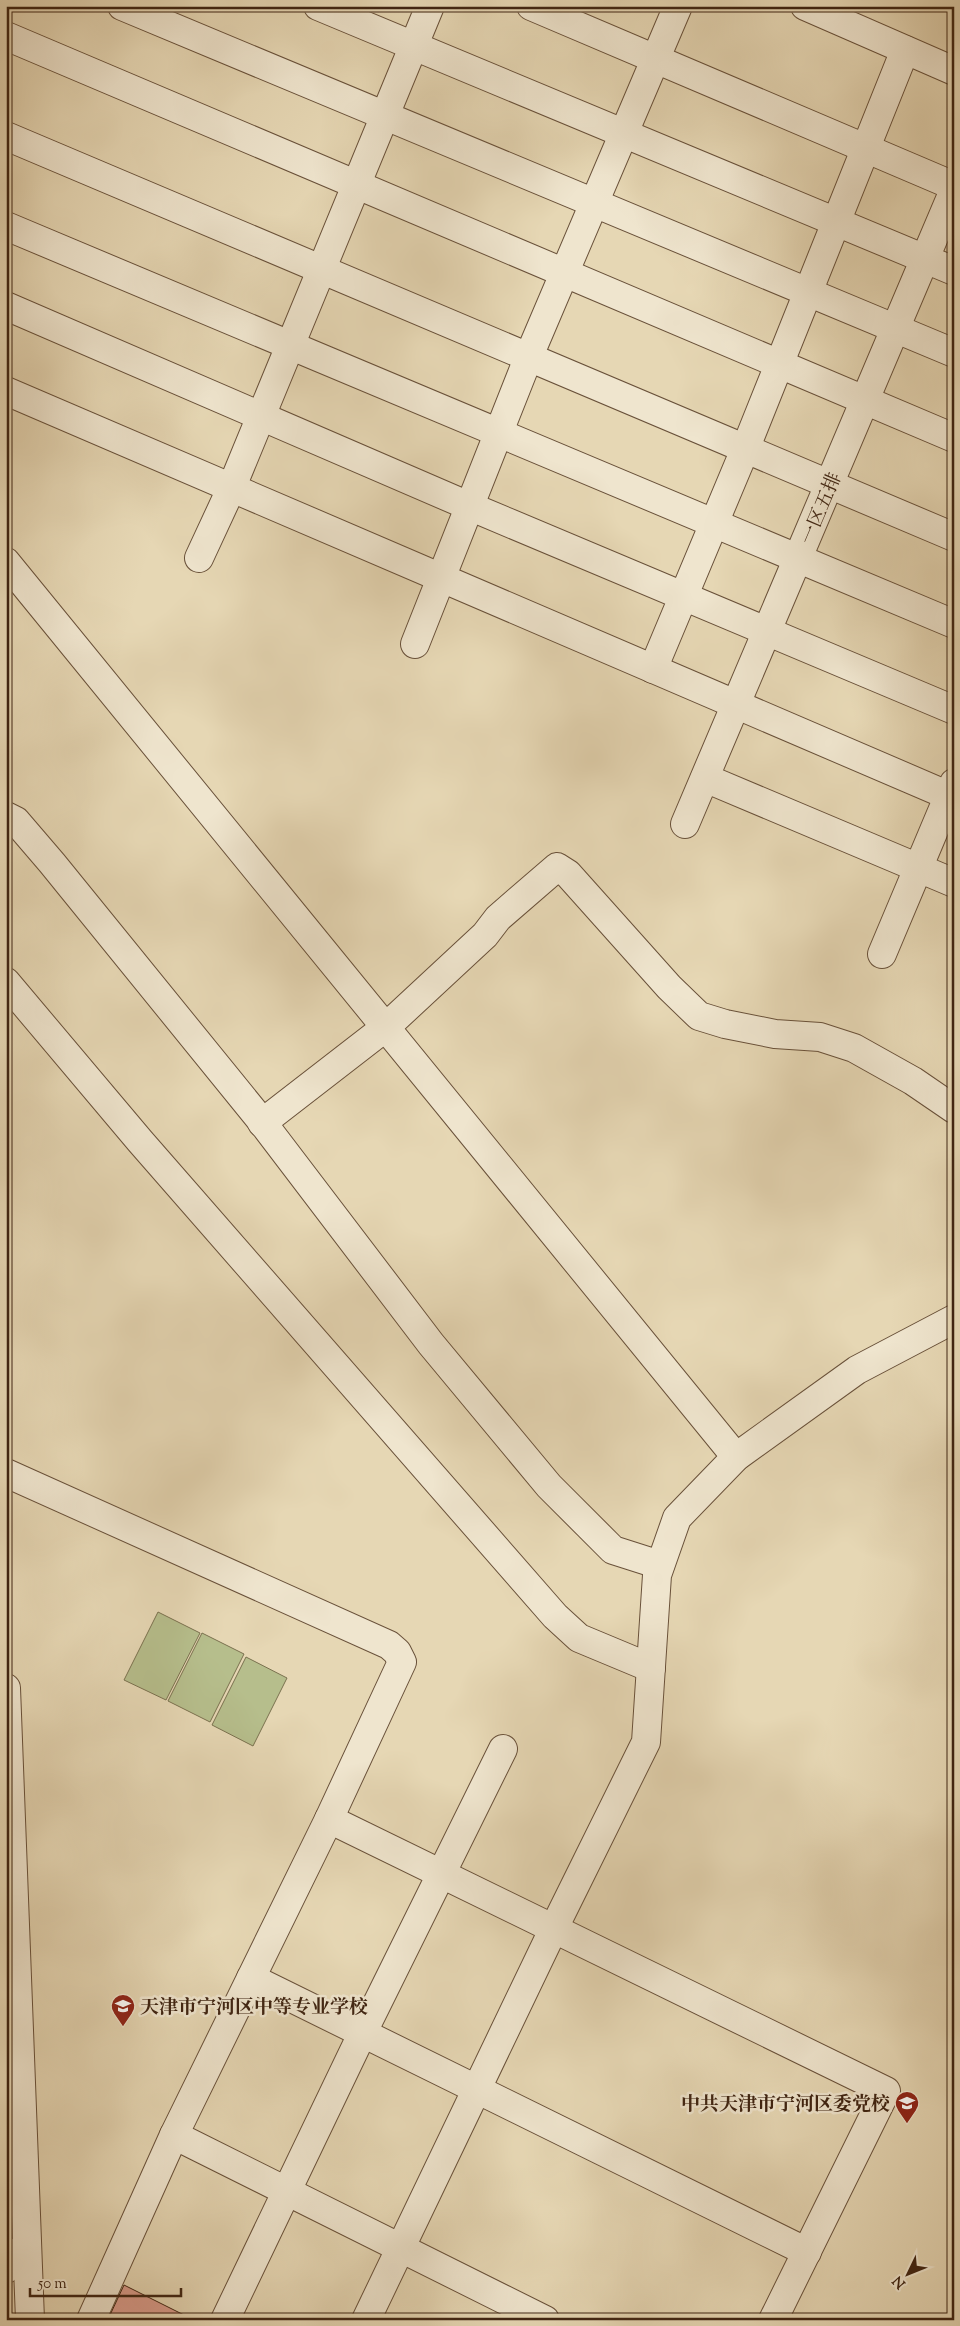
<svg xmlns="http://www.w3.org/2000/svg" width="960" height="2326" viewBox="0 0 960 2326" font-family="'Sorts Mill Goudy','Noto Serif SC',serif">
<style>
.green{fill:#b6be8c;stroke:#7a714f}
.shadow{fill:#0003}
.building{fill:#da9c8c;stroke:#3f2412}
.lines{fill:none;stroke-linecap:round;stroke-linejoin:round}
.minor-casing{stroke:#69513a;stroke-width:30}
.minor{stroke:#efe5ce;stroke-width:28}
.labels{text-anchor:middle;stroke-width:5;stroke-linejoin:round;paint-order:stroke}
.street-label{font-size:19px;fill:#3f2412;stroke:#efe5ce}
.poi-label{font-size:19px;font-weight:bold;fill:#3f2412;stroke:#efe5ce;text-anchor:start}
</style>
<rect width="100%" height="100%" fill="#e6d7b4"/>
<filter id="stains"><feTurbulence type="fractalNoise" baseFrequency=".004" numOctaves="4"/><feColorMatrix values="0 0 0 0 .2 0 0 0 0 .09 0 0 0 0 .02 0 0 0 .5 -.17"/></filter>
<radialGradient id="worn" r=".72"><stop offset=".6" stop-color="#630" stop-opacity="0"/><stop offset="1" stop-color="#630" stop-opacity=".3"/></radialGradient>
<g class="green">
<path d="M158,1612L200,1633L166,1700L124,1680Z"/>
<path d="M202,1633L244,1654L210,1722L168,1701Z"/>
<path d="M246,1657L287,1678L253,1746L212,1725Z"/>
</g>
<path class="shadow" d="M124,2286L192,2320H105L117,2293Z"/>
<path class="building" d="M124,2285L194,2320H119L110,2315Z"/>
<g class="lines">
<g class="minor-casing">
<g id="minor">
<path d="M122,6L954,353"/>
<path d="M318,6L954,271"/>
<path d="M531,6L954,186"/>
<path d="M805,6L954,71"/>
<path d="M6,36L954,438"/>
<path d="M6,136L954,537"/>
<path d="M6,226L954,624"/>
<path d="M6,306L469,506L954,710"/>
<path d="M6,391L954,798"/>
<path d="M199,558L231,489L430,6"/>
<path d="M6,562L736,1457"/>
<path d="M415,644L529,356L678,6"/>
<path d="M653,669L746,447L905,50"/>
<path d="M705,778L954,883"/>
<path d="M6,816L16,821L52,863L259,1118L431,1344L549,1486L613,1550L660,1565"/>
<path d="M685,824L954,190"/>
<path d="M882,954L954,783"/>
<path d="M6,982L140,1141L555,1616L579,1638L651,1668"/>
<path d="M262,1123L386,1027L485,935L498,918L557,867L568,874L669,987L699,1016L725,1024L775,1034L820,1037L854,1048L913,1081L954,1109"/>
<path d="M6,1473L389,1645L397,1652L402,1662L329,1819L174,2135L91,2320"/>
<path d="M6,1688L30,2320"/>
<path d="M329,1819L886,2091L773,2320"/>
<path d="M251,1978L807,2252"/>
<path d="M174,2135L545,2320"/>
<path d="M6,2269L13,2253"/>
<path d="M225,2320L363,2032L503,1749"/>
<path d="M366,2320L554,1928L646,1742L657,1575L677,1518L736,1457L857,1370L954,1319"/>
</g>
</g>
<use href="#minor" class="minor"/>
</g>
<defs>
<g id="school-pin" transform="scale(1.25)"><path d="M0 17L-7.5 6A9.5 9.5 0 1 1 7.5 6Z" fill="#8f2418" stroke="#efe5ce"/><path d="M0-5L7-2L0 1L-7-2ZM-4 1L0 2.5L4 1V4Q0 6-4 4Z" fill="#fff"/></g>
<g id="university-pin" transform="scale(1.25)"><path d="M0 17L-7.5 6A9.5 9.5 0 1 1 7.5 6Z" fill="#8f2418" stroke="#efe5ce"/><path d="M0-5L7-2L0 1L-7-2ZM-4 1L0 2.5L4 1V4Q0 6-4 4Z" fill="#fff"/></g>
</defs>
<g fill-rule="evenodd">
<use href="#school-pin" x="123" y="2006"/>
<use href="#university-pin" x="907" y="2103"/>
</g>
<g class="labels">
<g class="street-label">
<text transform="translate(820 508) rotate(-67)" y="7">一区五排</text>
</g>
<g class="poi-label">
<text x="140" y="2013">天津市宁河区中等专业学校</text>
<text x="890" y="2110" text-anchor="end">中共天津市宁河区委党校</text>
</g>
</g>
<rect width="960" height="2326" fill="none" stroke="#e6d7b4" stroke-width="25"/>
<rect x="8" y="8" width="945" height="2311" fill="none" stroke="#3f2412" stroke-width="2.5"/>
<rect x="12" y="12" width="935" height="2301" fill="none" stroke="#3f2412"/>
<g transform="translate(908 2274) rotate(227)" stroke="#efe5ce" stroke-width="4" paint-order="stroke">
<path d="M0-4L9 19L0 12L-9 19Z" fill="#3f2412"/>
<text y="-8" font-size="14" font-weight="bold" text-anchor="middle" fill="#3f2412">N</text>
</g>
<path d="M30 2288v8h151v-8" fill="none" stroke="#3f2412" stroke-width="2.5"/>
<text x="38" y="2288" font-size="15" fill="#3f2412" stroke="#efe5ce" stroke-width="4" paint-order="stroke">50 m</text>
<rect width="100%" height="100%" filter="url(#stains)"/>
<rect width="100%" height="100%" fill="url(#worn)"/>
</svg>
